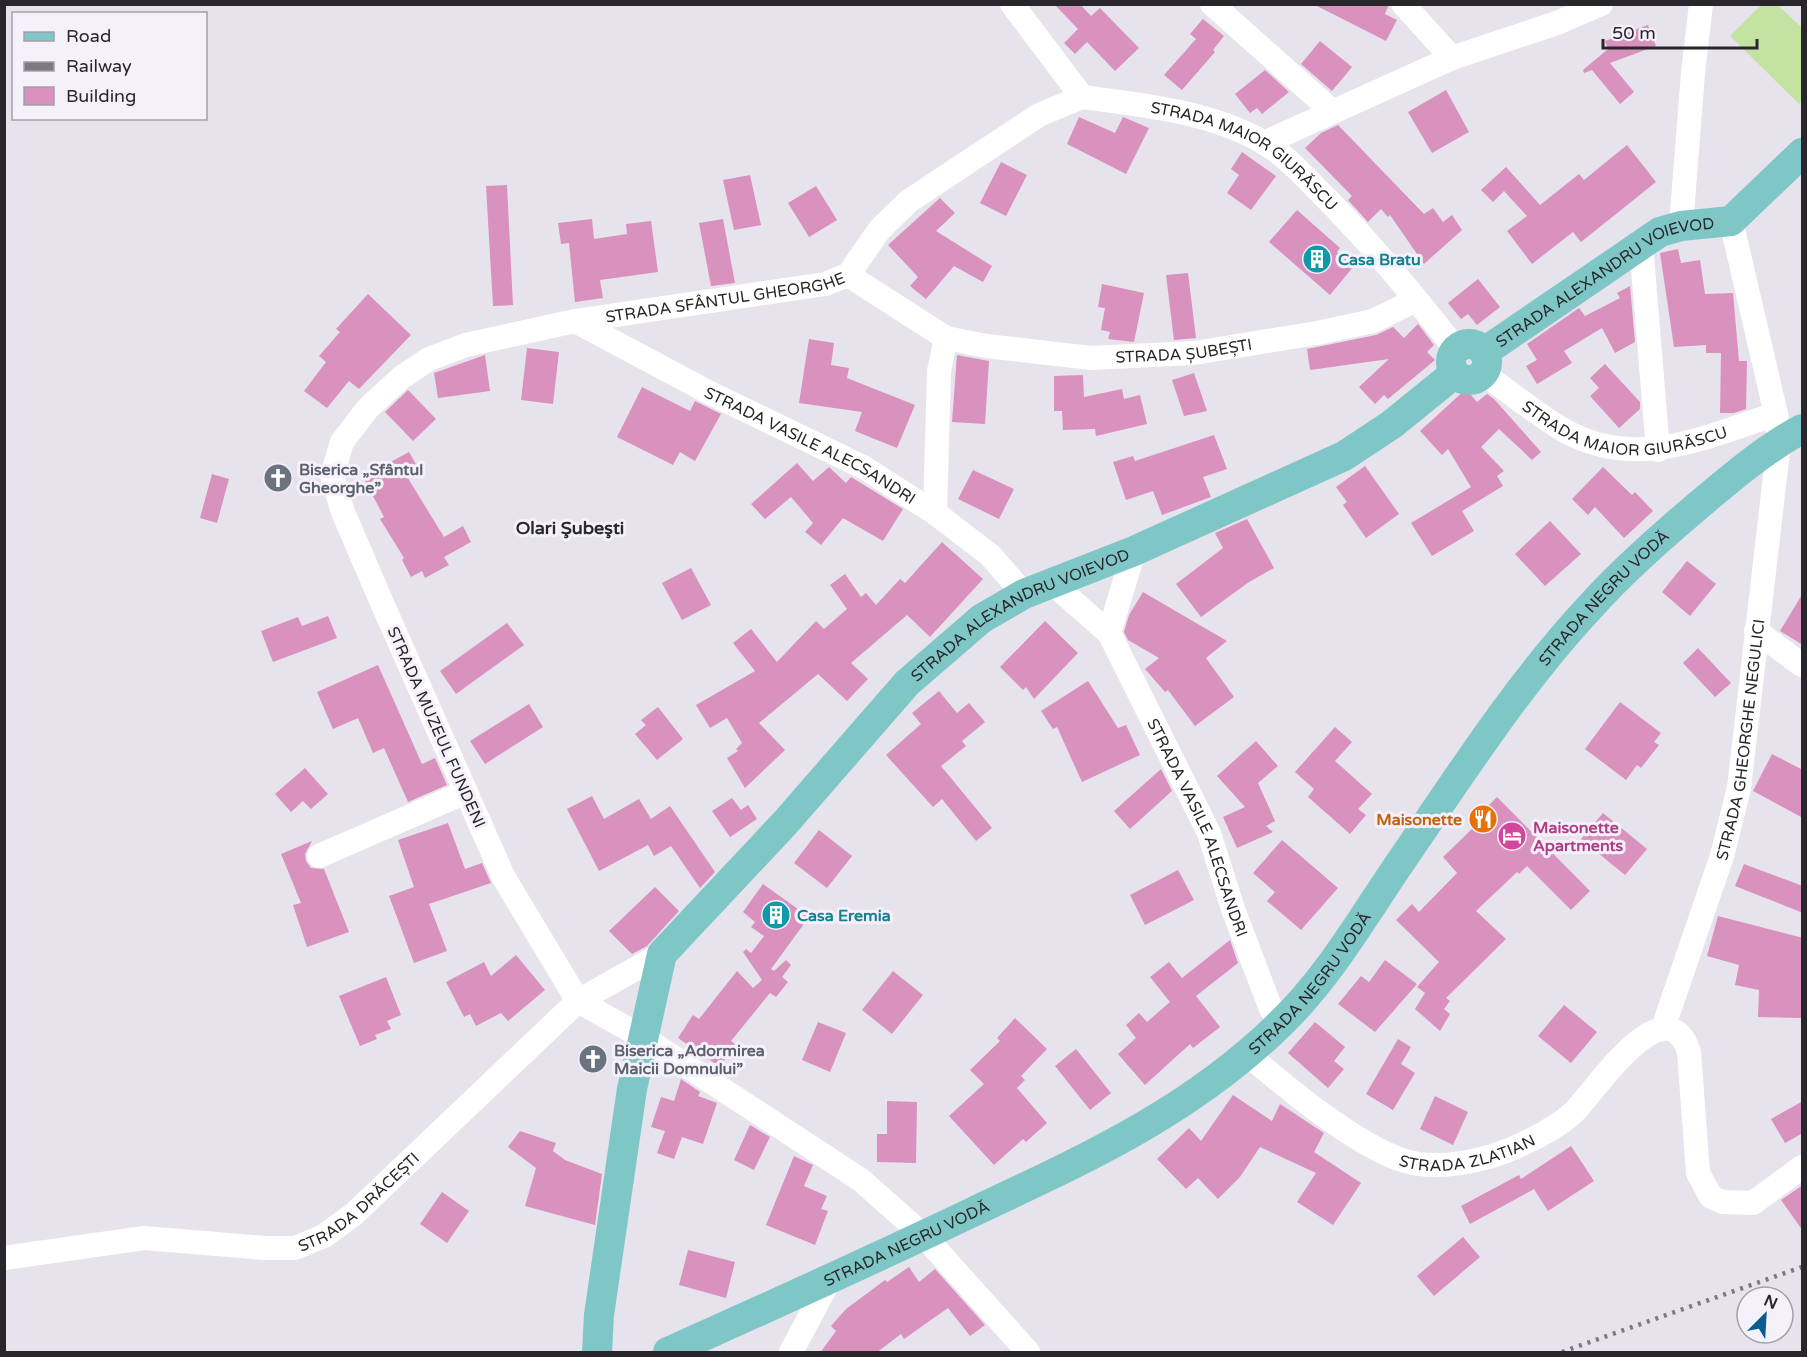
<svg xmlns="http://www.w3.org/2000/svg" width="1807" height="1357" viewBox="0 0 1807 1357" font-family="'Varela Round',sans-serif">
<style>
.green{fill:#c4e2a1}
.building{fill:#d991be}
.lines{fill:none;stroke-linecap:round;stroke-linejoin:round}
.minor{stroke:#fff;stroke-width:24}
.major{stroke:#7fc6c7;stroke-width:30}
.rail{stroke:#7c7980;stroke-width:4.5;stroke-dasharray:3 6;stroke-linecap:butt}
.labels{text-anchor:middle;stroke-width:6;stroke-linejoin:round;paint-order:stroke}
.street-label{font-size:16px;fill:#28262a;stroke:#f4f1fb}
.culture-label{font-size:16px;font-weight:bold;fill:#0d838f;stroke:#f4f1fb;text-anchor:start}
.worship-label{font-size:16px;font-weight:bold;fill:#5b616d;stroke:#f4f1fb;text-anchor:start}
.food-label{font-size:16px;font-weight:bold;fill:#c56008;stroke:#f4f1fb;text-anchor:end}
.hotel-label{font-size:16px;font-weight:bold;fill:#b23c85;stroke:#f4f1fb;text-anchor:start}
.neighbourhood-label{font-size:18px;font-weight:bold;fill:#2a282f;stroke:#f4f1fb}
</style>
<rect width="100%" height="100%" fill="#e7e3ed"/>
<path class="green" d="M1762,4L1778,5L1802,28V101L1799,104L1730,36Z"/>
<g class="building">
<path d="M1054,4H1080L1091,16L1100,8L1139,48L1115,71L1087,42L1075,54L1064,43L1078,29Z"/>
<path d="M1313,4H1389L1385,14L1397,20L1386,41Z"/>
<path d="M1203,19L1224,36L1213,50L1215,52L1182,90L1164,75L1196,39L1190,34Z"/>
<path d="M1648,25L1656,46L1610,63L1634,92L1620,104L1592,70L1584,73L1583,70L1608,49L1605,41Z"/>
<path d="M1320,41L1352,67L1332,91L1301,64Z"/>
<path d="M1265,70L1289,92L1262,114L1257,108L1250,113L1235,94Z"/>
<path d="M1446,90L1469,132L1432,153L1408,112Z"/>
<path d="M1079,117L1115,133L1123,117L1149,128L1126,174L1067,144Z"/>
<path d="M1338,125L1424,214L1433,208L1443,222L1452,215L1462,230L1424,264L1390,215L1388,217L1381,209L1368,222L1348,200L1352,196L1305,148L1321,133Z"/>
<path d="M1627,145L1656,182L1581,242L1573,232L1532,264L1507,231L1527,216L1504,191L1493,202L1481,190L1506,167L1540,205L1579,174L1584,180Z"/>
<path d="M1242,152L1276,176L1251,210L1227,193L1239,175L1231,169Z"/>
<path d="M1001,162L1027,175L1006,216L980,203Z"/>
<path d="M750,175L761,225L734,230L723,180Z"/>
<path d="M507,185L513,305L493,306L486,186Z"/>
<path d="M816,186L837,220L809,237L788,203Z"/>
<path d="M940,198L955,213L936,231L992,266L983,282L954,266L926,299L910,286L918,277L888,245Z"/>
<path d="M1297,210L1340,248L1337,252L1354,266L1330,295L1269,242Z"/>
<path d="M592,219L594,239L627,234L626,224L651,221L658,272L600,280L603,298L575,302L569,243L561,244L558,223Z"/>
<path d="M723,219L735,283L711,286L699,223Z"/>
<path d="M1678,249L1681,263L1700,260L1705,294L1733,293L1739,361H1747L1746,409L1734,413H1720L1721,353H1706V345L1674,347L1660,253Z"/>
<path d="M1188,273L1196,338L1174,340L1166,275Z"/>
<path d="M1478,279L1500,307L1477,325L1468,314L1461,319L1448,303Z"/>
<path d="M1102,284L1144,293L1134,342L1108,339L1110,332L1101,330L1105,308L1098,307Z"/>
<path d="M1630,286L1635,342L1615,353L1602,328L1564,351L1572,363L1537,384L1526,366L1537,360L1527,344L1579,308L1585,316L1620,298L1617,293Z"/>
<path d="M368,294L411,335L359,389L349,381L327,408L304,391L326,362L319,356L340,332L336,329Z"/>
<path d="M1418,324L1434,345L1427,352L1435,360L1388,399L1384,395L1375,404L1359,387L1389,359L1310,370L1307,349L1376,335L1393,327L1404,338Z"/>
<path d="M809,339L834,343L831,365L849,368L847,378L915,405L897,448L855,431L862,412L799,403Z"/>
<path d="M527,348L559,352L553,404L521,400Z"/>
<path d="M485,355L490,391L438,398L434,373Z"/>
<path d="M957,355L989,361L985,424L952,422Z"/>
<path d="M1605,364L1640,402V409L1619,428L1590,396L1599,388L1590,378Z"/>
<path d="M1194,373L1207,411L1184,416L1172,380Z"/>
<path d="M1083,375L1084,397L1122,389L1124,399L1140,395L1147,424L1096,436L1095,429L1063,430L1062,411H1054V376Z"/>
<path d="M642,387L690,411L695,401L721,414L695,461L680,452L673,465L617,437Z"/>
<path d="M1466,389L1477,402L1487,394L1494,399L1541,452L1532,460L1499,429L1481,447L1504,471L1497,476L1503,486L1462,511L1474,531L1432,556L1411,523L1471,487L1448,449L1442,455L1420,431Z"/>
<path d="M408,390L436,419L413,441L385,412Z"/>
<path d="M1214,435L1227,469L1203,477L1211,497L1162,515L1153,491L1126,500L1113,462L1133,456L1135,461Z"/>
<path d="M409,452L418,468L406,475L444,537L463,526L471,542L444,557L449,565L425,578L422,571L411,577L402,560L404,558L380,519L384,517L363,477Z"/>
<path d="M797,463L813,481L829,467L846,483L851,477L903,509L883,541L843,518L821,545L805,532L813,523L791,497L765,519L751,504Z"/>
<path d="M1365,466L1399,514L1366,538L1343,505L1347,502L1336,487Z"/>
<path d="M1603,467L1632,495L1635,492L1653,511L1624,538L1595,507L1588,515L1572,499Z"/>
<path d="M973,470L1014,489L999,519L958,499Z"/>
<path d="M212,474L229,479L217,523L200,518Z"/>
<path d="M1247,519L1274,568L1249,582L1201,617L1176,584L1223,548L1215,533Z"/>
<path d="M1550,521L1581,554L1545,586L1515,554Z"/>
<path d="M942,542L983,579L930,637L907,615L851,663L868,679L847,701L818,674L759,723L785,750L745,788L727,758L738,751L736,749L742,743L727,718L710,728L696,705L755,671L733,643L751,629L777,662L816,621L824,629L847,609L830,585L845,574L861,597L866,593L876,605L900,579L905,583Z"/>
<path d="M1687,561L1716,584L1690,616L1662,592Z"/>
<path d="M691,568L711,605L682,620L662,583Z"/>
<path d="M1143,592L1227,641L1206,658L1234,697L1195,726L1168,690L1165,692L1145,669L1159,658L1128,640L1124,632L1129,615Z"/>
<path d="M1803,593V645L1780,631Z"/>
<path d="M328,616L337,638L273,662L261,631L298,617L302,626Z"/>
<path d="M1045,621L1078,653L1034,699L1026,687L1023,690L1000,667Z"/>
<path d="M507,623L524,645L456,694L440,671Z"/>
<path d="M1698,648L1731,683L1715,697L1683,663Z"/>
<path d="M378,665L422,764L435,758L447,785L408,802L384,748L373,753L358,718L333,729L317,692Z"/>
<path d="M1088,681L1118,728L1126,725L1140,755L1082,782L1057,727L1053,729L1041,711Z"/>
<path d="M939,691L957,713L969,703L985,722L962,741L966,746L941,766L992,828L976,841L942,799L933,807L886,755L921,724L912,713Z"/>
<path d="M1620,702L1661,733L1654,742L1659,745L1641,768L1637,765L1626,780L1585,749Z"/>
<path d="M529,704L543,727L485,764L470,741Z"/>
<path d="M658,707L683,739L657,760L635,734L646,725L641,720Z"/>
<path d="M1335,727L1352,742L1335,761L1372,794L1358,809L1366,815L1350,834L1308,797L1314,789L1295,772Z"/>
<path d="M1256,741L1278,766L1258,783L1275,821L1266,826L1273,832L1237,848L1223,817L1245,807L1217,776Z"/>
<path d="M1772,754L1803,770V818L1753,791Z"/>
<path d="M305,768L328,794L311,809L303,801L291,812L275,794Z"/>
<path d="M1161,769L1172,791L1130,829L1114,811Z"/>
<path d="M592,796L604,819L639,799L651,819L670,806L715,872L700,888L671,846L654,856L648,845L599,871L567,809Z"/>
<path d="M1497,797L1590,891L1571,910L1527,866L1519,874L1517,872L1476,911L1506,939L1446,998L1450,1001L1444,1009L1450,1014L1440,1031L1415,1009L1425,993L1417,987L1439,962L1396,920L1412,904L1419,912L1457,873L1443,857L1473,828L1469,825Z"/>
<path d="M732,798L741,810L748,805L757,819L730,837L712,811Z"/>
<path d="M1603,813L1647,849L1625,875L1581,839Z"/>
<path d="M448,823L465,869L482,863L491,883L429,904L447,951L414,963L389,896L414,887L398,840Z"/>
<path d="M819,830L852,856L827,888L794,863Z"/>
<path d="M1282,840L1338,888L1301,930L1267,901L1275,892L1253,873Z"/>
<path d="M312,841L305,854L306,861L311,868L324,869L349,932L307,947L293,905L301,903L281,854Z"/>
<path d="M1744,864L1803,886V913L1735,886Z"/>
<path d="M1178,870L1194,900L1145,925L1130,895Z"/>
<path d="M763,884L809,917L771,969L774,971L786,960L791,965L782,977L788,982L776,997L770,993L731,1041L735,1044L720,1067L678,1038L693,1015L699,1019L737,971L753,988L762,980L743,952L746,949L751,953L764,936L751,927L755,922L743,912Z"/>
<path d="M655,887L679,911L647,946L632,954L609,931Z"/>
<path d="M1718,916L1803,938V1018L1758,1017L1759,990L1735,985L1739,965L1707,956Z"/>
<path d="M1230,940L1238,963L1196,996L1220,1027L1193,1048L1190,1044L1145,1085L1118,1054L1136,1038L1126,1025L1139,1013L1147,1022L1170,1002L1150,977L1169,962L1182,978Z"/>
<path d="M516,955L545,990L508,1021L501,1013L476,1026L470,1014L464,1017L446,982L484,962L491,976Z"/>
<path d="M1385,960L1417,984L1375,1032L1338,1004L1361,976L1369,982Z"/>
<path d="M893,971L923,995L892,1034L862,1010Z"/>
<path d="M386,977L401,1015L387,1021L391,1029L375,1035L377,1039L360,1046L339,996Z"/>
<path d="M1564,1005L1597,1032L1571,1063L1538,1036Z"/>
<path d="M1015,1018L1047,1049L1021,1076L1025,1080L1017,1088L1047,1123L1026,1142L1023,1139L994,1165L949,1116L984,1084L970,1070L1000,1041L997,1038Z"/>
<path d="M818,1022L846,1033L830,1072L802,1060Z"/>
<path d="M1315,1022L1345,1047L1334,1061L1344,1069L1328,1088L1288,1053Z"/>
<path d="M1398,1039L1411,1047L1401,1064L1415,1073L1393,1110L1366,1094Z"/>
<path d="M1076,1049L1111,1093L1090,1110L1055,1066Z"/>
<path d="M681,1079L700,1092L698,1096L717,1103L703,1144L682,1137L674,1159L657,1153L665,1131L651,1127L661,1097L674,1101Z"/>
<path d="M1233,1095L1272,1121L1280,1104L1324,1133L1314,1152L1361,1183L1333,1225L1297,1202L1316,1173L1260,1147L1240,1177L1218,1199L1198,1178L1186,1189L1157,1159L1189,1128L1201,1141Z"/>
<path d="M1435,1096L1468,1112L1453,1145L1420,1129Z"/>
<path d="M887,1101L917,1102L916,1163L877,1162V1134H887Z"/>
<path d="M1803,1101V1133L1785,1143L1771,1119Z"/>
<path d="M750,1125L770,1137L754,1170L734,1160Z"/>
<path d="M520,1131L556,1143L553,1151L565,1160L602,1174L595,1225L525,1206L536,1168L508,1147Z"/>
<path d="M1571,1146L1594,1181L1548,1211L1534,1189L1470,1224L1461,1206L1519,1175L1521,1179Z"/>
<path d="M794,1156L813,1165L804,1186L827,1196L821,1209L828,1211L815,1245L766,1225Z"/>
<path d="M1803,1185V1231L1781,1200Z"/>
<path d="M442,1192L469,1211L447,1243L420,1224Z"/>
<path d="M1463,1237L1480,1257L1434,1296L1417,1276Z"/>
<path d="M688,1250L735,1262L726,1298L679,1285Z"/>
<path d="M909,1267L919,1282L935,1269L985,1325L970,1336L948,1308L904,1339L901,1334L876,1353H820L836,1331L831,1326L846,1309L885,1280L887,1282Z"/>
</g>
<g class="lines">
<g class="minor">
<path id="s1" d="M1012,4L1082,97C1142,105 1209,111 1263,142C1284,154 1304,176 1321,193C1370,242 1413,295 1456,349"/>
<path d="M1212,4L1332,111"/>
<path d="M1403,4L1452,58"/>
<path d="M1264,143L1452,58L1557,23L1601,4"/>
<path d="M1681,226L1693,73L1701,4"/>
<path d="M1641,244L1658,450"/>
<path id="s2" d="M848,275L946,338L986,346L1091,358L1194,353L1317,333L1373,321L1416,300"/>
<path id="s3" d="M575,321L710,393L863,467L935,513L990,555L1024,594"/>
<path id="s4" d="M1483,374C1511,392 1538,416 1567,432C1639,470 1705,437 1776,414"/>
<path d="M935,513L939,371L946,338"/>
<path id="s5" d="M1134,551L1109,633L1209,833L1233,909L1271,1009L1283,1022"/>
<path d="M1052,583L1109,633"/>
<path d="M1756,631L1802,665"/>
<path d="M319,856L466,792"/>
<path id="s6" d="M1663,1028L1722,856L1739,788L1779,442L1776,414L1731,221"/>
<path id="s7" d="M1247,1054C1286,1087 1356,1146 1405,1161C1439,1171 1484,1161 1516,1147C1536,1138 1558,1127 1574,1112C1596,1090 1666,982 1689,1052L1698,1173L1711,1197L1723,1202L1753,1203L1802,1167"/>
<path id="s8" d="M4,1258L144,1238L265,1248H295L324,1236L354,1214L578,1001L662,954"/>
<path d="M791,1352L830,1279"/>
<path id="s9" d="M1028,1352L924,1236L861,1180L644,1038L578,1001L504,878L382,603L343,512L332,476L342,442L368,408L402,377L429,359L466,345L575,321L825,284L848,275L880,229L909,201L1039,115L1082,97"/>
</g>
<g class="major">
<circle cx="1469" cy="362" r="18"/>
<path id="s10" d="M1484,352L1660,232L1681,226L1731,221L1802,153"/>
<path id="s11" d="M597,1352L599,1315L632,1089L662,954L785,823L907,683L981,619L1024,594L1134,551L1344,456L1391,425L1454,374"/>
<path id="s12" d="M668,1352C771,1306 874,1259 975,1211C1087,1158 1192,1111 1281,1023C1331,975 1367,910 1406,854C1464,769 1520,682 1590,607C1623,570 1662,536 1700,504C1732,477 1765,449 1802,429"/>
</g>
<path class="rail" d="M1562,1352L1802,1267"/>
</g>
<defs>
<g id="building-disc" transform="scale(1.5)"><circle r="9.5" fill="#0f9aa8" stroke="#f4f1fb"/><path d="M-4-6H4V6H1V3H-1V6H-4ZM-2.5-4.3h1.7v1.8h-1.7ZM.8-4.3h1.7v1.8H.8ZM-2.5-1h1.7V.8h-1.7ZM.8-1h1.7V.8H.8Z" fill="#fff"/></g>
<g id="church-disc" transform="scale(1.5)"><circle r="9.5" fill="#6b7280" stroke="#f4f1fb"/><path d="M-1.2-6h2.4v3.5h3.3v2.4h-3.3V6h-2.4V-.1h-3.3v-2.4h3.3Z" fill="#fff"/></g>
<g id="restaurant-disc" transform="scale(1.5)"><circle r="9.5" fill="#e8710a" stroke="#f4f1fb"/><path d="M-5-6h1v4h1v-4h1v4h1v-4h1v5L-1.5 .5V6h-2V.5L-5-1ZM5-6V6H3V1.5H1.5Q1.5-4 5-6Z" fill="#fff"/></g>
<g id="hotel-disc" transform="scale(1.5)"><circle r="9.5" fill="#d1479c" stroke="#f4f1fb"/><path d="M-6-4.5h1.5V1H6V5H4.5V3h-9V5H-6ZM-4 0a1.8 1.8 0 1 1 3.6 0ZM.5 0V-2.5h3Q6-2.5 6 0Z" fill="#fff"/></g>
</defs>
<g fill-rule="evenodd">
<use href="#building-disc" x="1317" y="259"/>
<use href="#church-disc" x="278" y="478"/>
<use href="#restaurant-disc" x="1483" y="819"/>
<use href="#hotel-disc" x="1512" y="836"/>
<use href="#building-disc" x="776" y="915"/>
<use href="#church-disc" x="593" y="1059"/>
</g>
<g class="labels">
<g class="street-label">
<text dy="6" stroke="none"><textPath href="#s1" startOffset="294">STRADA MAIOR GIURĂSCU</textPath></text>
<text dy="6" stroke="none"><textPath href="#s10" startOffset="142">STRADA ALEXANDRU VOIEVOD</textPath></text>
<text dy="6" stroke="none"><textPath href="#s9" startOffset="1616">STRADA SFÂNTUL GHEORGHE</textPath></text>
<text dy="6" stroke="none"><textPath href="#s2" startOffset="356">STRADA ȘUBEȘTI</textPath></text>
<text dy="6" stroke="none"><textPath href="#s4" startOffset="159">STRADA MAIOR GIURĂSCU</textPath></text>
<text dy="6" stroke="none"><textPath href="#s3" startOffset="266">STRADA VASILE ALECSANDRI</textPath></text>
<text dy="6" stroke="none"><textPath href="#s12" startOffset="1234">STRADA NEGRU VODĂ</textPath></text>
<text dy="6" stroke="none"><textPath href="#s11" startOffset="903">STRADA ALEXANDRU VOIEVOD</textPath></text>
<text transform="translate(437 727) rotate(66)" y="6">STRADA MUZEUL FUNDENI</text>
<text dy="6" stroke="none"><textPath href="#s6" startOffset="300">STRADA GHEORGHE NEGULICI</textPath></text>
<text dy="6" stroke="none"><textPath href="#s5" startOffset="300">STRADA VASILE ALECSANDRI</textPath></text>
<text dy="6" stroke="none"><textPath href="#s12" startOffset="748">STRADA NEGRU VODĂ</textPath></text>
<text dy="6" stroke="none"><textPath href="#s7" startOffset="256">STRADA ZLATIAN</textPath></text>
<text dy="6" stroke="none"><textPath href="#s8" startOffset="372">STRADA DRĂCEȘTI</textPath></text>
<text dy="6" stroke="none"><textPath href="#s12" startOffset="262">STRADA NEGRU VODĂ</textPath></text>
</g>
<g class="culture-label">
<text x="1338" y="265">Casa Bratu</text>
<text x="797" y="921">Casa Eremia</text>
</g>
<g class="worship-label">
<text x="299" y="475">Biserica „Sfântul<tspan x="299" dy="18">Gheorghe”</tspan></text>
<text x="614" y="1056">Biserica „Adormirea<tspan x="614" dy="18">Maicii Domnului”</tspan></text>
</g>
<g class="food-label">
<text x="1462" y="825">Maisonette</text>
</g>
<g class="hotel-label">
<text x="1533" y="833">Maisonette<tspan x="1533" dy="18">Apartments</tspan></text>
</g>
<g class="neighbourhood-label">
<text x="570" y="534">Olari Şubeşti</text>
</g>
</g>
<rect width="1807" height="1357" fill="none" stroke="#28262a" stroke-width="12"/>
<rect x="12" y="12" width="195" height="108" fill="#f4f1fb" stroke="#a2a0a7" stroke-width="1.5"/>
<rect x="24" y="32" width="30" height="9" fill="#7fc6c7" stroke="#a2a0a7" stroke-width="1.5"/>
<text x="66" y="42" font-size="18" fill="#28262a">Road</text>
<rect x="24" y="62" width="30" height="9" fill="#7c7980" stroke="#a2a0a7" stroke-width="1.5"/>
<text x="66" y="72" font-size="18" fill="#28262a">Railway</text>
<rect x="24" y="87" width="30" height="18" fill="#d991be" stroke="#a2a0a7" stroke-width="1.5"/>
<text x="66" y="102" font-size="18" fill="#28262a">Building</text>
<g transform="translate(1765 1315) rotate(24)"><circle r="28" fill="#f4f1fb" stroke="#a2a0a7" stroke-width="1.5"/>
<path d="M0-4.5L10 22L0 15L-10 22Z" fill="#085e90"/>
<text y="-9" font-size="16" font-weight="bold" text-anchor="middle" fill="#28262a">N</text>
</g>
<path d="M1603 39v9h154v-9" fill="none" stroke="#28262a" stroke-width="3"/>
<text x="1612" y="39" font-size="18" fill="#28262a" stroke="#f4f1fb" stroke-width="4.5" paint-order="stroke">50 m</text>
</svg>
